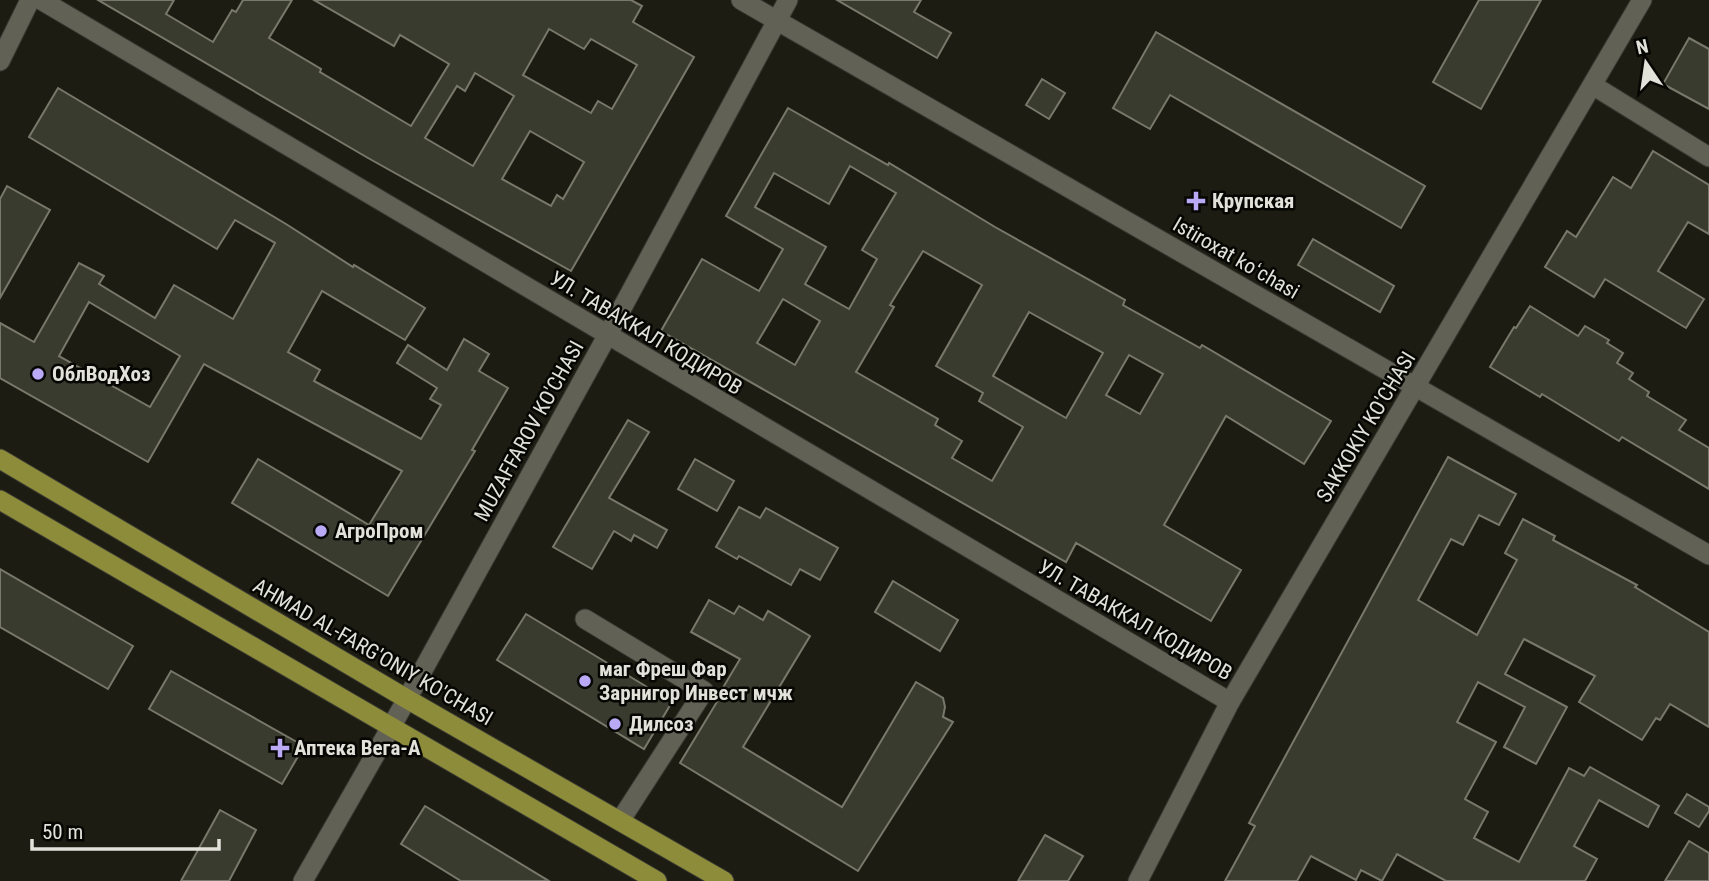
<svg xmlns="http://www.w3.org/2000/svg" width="1709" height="881" viewBox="0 0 1709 881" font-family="'Roboto Condensed',sans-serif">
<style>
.building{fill:#3a3b2f;stroke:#78786b;stroke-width:2;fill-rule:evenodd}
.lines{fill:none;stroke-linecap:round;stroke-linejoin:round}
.minor-casing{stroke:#373731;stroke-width:21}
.tertiary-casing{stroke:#373731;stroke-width:21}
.primary-casing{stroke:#373731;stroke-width:21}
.minor{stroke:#616155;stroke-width:19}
.tertiary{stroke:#616155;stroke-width:19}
.primary{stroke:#8d8c3a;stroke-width:19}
.poi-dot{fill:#baaaf6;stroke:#060603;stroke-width:2.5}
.labels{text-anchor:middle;stroke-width:5;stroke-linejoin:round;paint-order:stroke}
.poi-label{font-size:21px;font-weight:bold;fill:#e2e2db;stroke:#060603;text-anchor:start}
.street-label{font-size:21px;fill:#e2e2db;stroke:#060603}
</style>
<rect width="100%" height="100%" fill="#1c1c12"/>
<g class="building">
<path d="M98,0H174L166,14L213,42L232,10L236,12L243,0H292L269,38L321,69L320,72L411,126L449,64L400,35L394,46L314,0H631L642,6L633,22L694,57L571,271L368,158ZM549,29L584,49L591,39L637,65L612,109L598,101L591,113L523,75ZM475,73L514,96L473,166L425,138L457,86L465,91ZM530,131L584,162L563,199L557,195L551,206L502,179Z"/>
<path d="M837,0H921L914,12L951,33L937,58Z"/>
<path d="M1479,0H1541L1481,109L1433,82Z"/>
<path d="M1156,32L1425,186L1401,228L1170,95L1150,129L1113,108Z"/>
<path d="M1689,38L1709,49V109L1663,84Z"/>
<path d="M1042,79L1065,93L1049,119L1026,105Z"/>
<path d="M58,88L286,224L353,267L354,265L425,308L405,340L322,291L288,352L320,370L314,381L421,439L441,405L430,399L437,388L397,363L408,345L447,370L464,339L489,354L479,371L508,388L472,450L475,451L388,596L232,503L258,459L369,525L402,471L204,364L148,462L0,378V323L34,342L79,263L104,276L99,284L155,318L174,285L233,319L275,243L235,220L217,249L29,137ZM89,302L180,356L150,407L59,356Z"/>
<path d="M788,108L888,165L889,163L995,227L1125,300L1123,305L1200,348L1202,345L1331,421L1304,464L1226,416L1164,525L1241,570L1211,621L1076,543L1066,562L661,331L702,259L759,291L783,249L726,216ZM850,166L896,193L862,250L877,259L849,309L805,284L826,247L755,207L774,173L829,204ZM923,251L982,285L936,366L983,393L979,401L1023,427L992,481L952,458L962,441L935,425L938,419L856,372L894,307L890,305ZM783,299L820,321L795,365L757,343ZM1029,312L1103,353L1066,418L993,376ZM1129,355L1163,374L1140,414L1106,395Z"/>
<path d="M1653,151L1709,185V234L1688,222L1658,271L1704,299L1686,328L1605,279L1594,297L1545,267L1567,231L1576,237L1613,177L1631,188Z"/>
<path d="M7,186L50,210L0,298V199Z"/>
<path d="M1313,239L1394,286L1380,312L1298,265Z"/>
<path d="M1530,306L1578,336L1585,326L1609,340L1607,343L1623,353L1617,363L1633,373L1629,379L1649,392L1647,396L1686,420L1679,430L1709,448V489L1622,437L1619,441L1542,394L1540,397L1490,367L1514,327L1516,328Z"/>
<path d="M628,420L649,432L609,498L667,530L657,548L634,535L631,541L614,531L592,569L553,547Z"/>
<path d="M1448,457L1516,494L1499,525L1479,515L1463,545L1451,539L1418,600L1477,635L1517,560L1505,553L1523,519L1555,536L1553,540L1637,585L1635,587L1709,632V727L1670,704L1660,720L1656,718L1642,740L1579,702L1595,676L1524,639L1505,674L1567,707L1536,764L1504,747L1525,707L1478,682L1457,722L1496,742L1465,799L1488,812L1474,838L1519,862L1569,768L1584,776L1590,767L1659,806L1648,827L1599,800L1574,846L1597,859L1585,881H1446L1397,854L1382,881L1361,870L1356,880L1311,856L1297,881H1225L1255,826L1249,823Z"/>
<path d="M695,459L734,481L717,511L678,489Z"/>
<path d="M739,507L760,518L766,508L838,548L820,580L800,569L791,585L739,556L737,559L716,547Z"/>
<path d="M0,569L133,646L108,689L0,627Z"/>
<path d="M893,581L958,620L940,651L875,612Z"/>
<path d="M709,600L734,614L739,606L763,620L768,611L810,636L743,747L842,807L916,682L943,698L945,707L943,717L953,722L858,871L680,763L723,692L721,691L740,659L691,632Z"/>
<path d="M526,614L672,702L644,749L497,660Z"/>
<path d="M171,671L304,746L282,784L149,709Z"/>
<path d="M1687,794L1709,807V811L1699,827L1675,813Z"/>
<path d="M425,806L549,881H461L401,844Z"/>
<path d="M220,810L256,830L229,881H181Z"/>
<path d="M1045,835L1083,856L1068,881H1018Z"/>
<path d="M1689,841L1709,853V881H1665Z"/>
</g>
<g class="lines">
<g class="minor-casing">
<g id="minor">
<path d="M41,0L1230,702"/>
<path d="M741,0L1709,555"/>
<path d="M1594,86L1709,157"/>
<path d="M585,619L704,691L620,821"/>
<path d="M303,881L407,699L607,336L788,0"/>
</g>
</g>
<g class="tertiary-casing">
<g id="tertiary">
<path d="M0,61L30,0"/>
<path d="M1138,881L1230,702L1642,0"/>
</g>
</g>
<g class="primary-casing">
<g id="primary">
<path d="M0,459L407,699L724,881"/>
<path d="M0,500L657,881"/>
</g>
</g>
<use href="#minor" class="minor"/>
<use href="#tertiary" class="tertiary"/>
<use href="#primary" class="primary"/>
</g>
<g class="poi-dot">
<path d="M1192.5 190.5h7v7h7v7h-7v7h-7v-7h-7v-7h7z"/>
<circle cx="38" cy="374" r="7"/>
<circle cx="321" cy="531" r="7"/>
<circle cx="585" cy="681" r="7"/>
<circle cx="615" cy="724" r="7"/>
<path d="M276.5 737.5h7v7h7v7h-7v7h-7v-7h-7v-7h7z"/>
</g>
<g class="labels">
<g class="poi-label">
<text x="1212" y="208">Крупская</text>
<text x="52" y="381">ОблВодХоз</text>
<text x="335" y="538">АгроПром</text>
<text x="599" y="676">маг Фреш Фар<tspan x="599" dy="24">Зарнигор Инвест мчж</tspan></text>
<text x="629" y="731">Дилсоз</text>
<text x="294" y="755">Аптека Вега-А</text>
</g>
<g class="street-label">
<text transform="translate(1236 258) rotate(30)" y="7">Istiroxat koʻchasi</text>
<text transform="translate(646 333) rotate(31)" y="7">УЛ. ТАВАККАЛ КОДИРОВ</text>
<text transform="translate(1366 427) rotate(-59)" y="7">SAKKOKIY KO'CHASI</text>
<text transform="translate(529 431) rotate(-61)" y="7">MUZAFFAROV KO'CHASI</text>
<text transform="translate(1135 620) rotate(30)" y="7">УЛ. ТАВАККАЛ КОДИРОВ</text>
<text transform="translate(373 652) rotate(30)" y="7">AHMAD AL-FARG'ONIY KO'CHASI</text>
</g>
</g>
<g transform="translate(1646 63) rotate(347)" stroke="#060603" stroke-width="5" paint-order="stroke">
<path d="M0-5L12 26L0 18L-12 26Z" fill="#e2e2db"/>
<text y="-10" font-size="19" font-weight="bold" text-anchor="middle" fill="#e2e2db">N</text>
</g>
<path d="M32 839v10h187v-10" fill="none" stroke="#e2e2db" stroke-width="3.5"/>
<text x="42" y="839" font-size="21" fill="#e2e2db" stroke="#060603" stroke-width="5" paint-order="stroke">50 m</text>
</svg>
